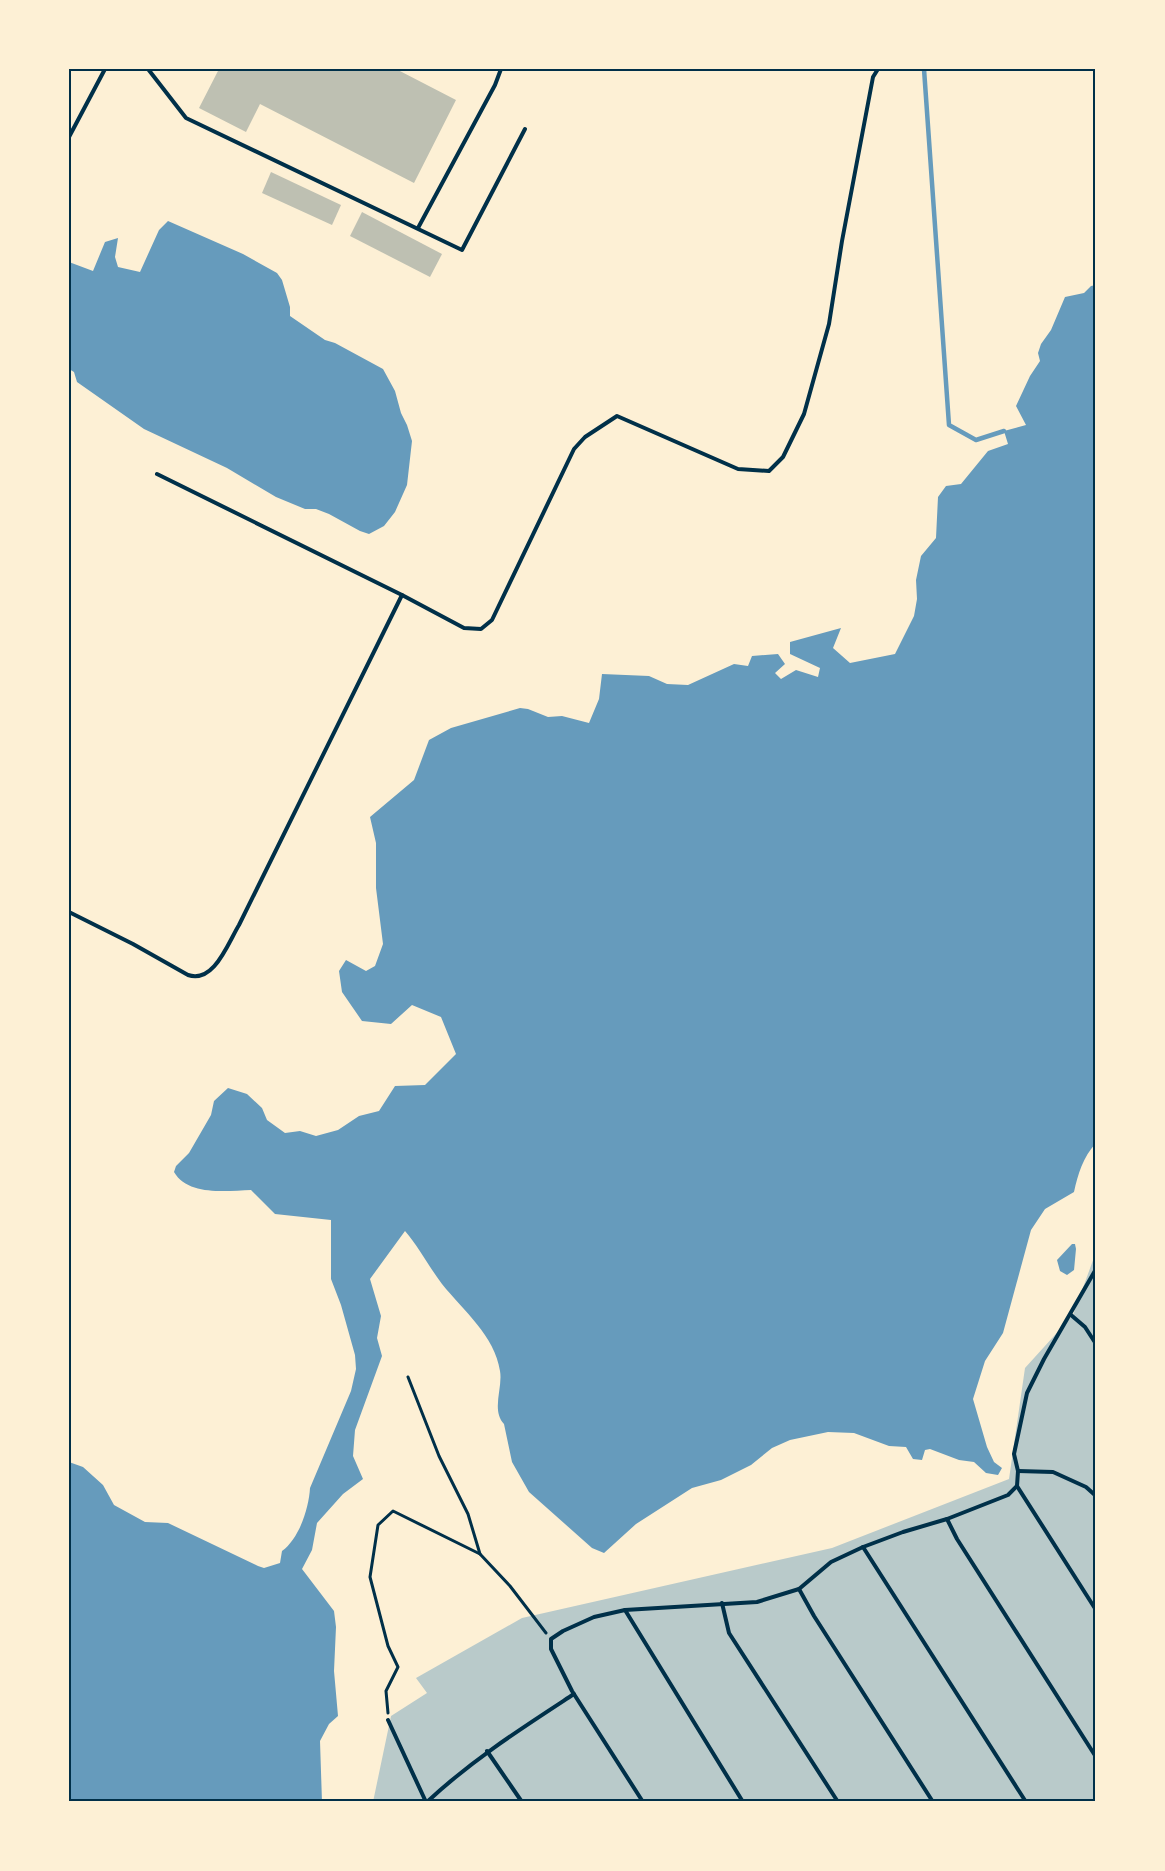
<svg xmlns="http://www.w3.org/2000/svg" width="1165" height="1871" viewBox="0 0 1165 1871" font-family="'PT Serif',serif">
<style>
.green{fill:#b9caca}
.water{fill:#669bbc}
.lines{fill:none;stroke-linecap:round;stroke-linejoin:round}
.stream{stroke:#669bbc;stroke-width:4.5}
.building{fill:#bec0b2}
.path{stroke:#003049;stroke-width:3}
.service{stroke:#003049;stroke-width:4}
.neatline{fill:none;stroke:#003049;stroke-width:2}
</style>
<rect width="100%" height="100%" fill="#fdf0d5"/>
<path class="green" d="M1096,1252V1802H373L391,1716L427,1693L416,1678L522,1618L832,1548L1009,1479L1025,1368L1073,1315Z"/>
<g class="water">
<path d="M168,221L243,254L277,273L282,280L290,307V316L325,340L335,343L383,369L395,391L401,413L407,425L412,441L407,485L395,512L384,526L369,534L360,531L329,514L316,509H305L276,497L227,468L144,429L77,382L74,372L69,369V262L93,271L105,242L118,238L115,257L118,267L140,272L159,230Z"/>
<path d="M1096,285V1143C1083,1157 1078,1174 1074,1192L1045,1209L1031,1230L1003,1333L985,1361L973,1399L987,1447L994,1462L1002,1468L998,1475L986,1473L974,1462L959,1460L930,1449L925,1450L922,1460L913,1459L906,1447L889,1446L854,1433L828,1432L790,1440L772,1448L751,1465L721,1480L692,1488L636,1524L604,1553L592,1548L529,1492L512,1462L504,1424C491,1410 503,1388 500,1371C495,1336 463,1310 442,1284C429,1267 419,1247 405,1231L370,1279L381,1316L377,1338L382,1356L355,1430L353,1456L363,1479L343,1494L317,1523L312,1550L302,1569L334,1611L336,1627L334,1671L338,1716L329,1724L320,1741L322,1802H69V1462L83,1467L103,1485L114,1505L145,1522L168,1523L258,1566L264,1568L280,1563L282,1551C299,1539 309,1508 310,1488L351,1391L356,1369L355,1355L341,1305L331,1279V1220L275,1214L251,1190C226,1191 188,1196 174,1172L176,1166L189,1153L211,1115L214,1101L228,1088L247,1094L262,1108L267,1120L285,1133L300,1131L316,1136L338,1130L359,1116L379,1111L395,1086L425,1085L456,1054L441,1017L412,1005L391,1024L362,1021L342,992L339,971L346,960L366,971L375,966L383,944L376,888V843L370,817L414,780L429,740L451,728L520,708L528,709L548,717L562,716L589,723L599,699L602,674L649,676L667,684L688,685L734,664L748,666L752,656L778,654L785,664L775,673L781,679L796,670L818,677L820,668L790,654V642L841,628L833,648L850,663L895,654L914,616L917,599L916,580L921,556L936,538L938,497L946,486L961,484L988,451L1008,444L1004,431L1026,425L1016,406L1030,376L1040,361L1038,353L1041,344L1051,330L1065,297L1084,293L1091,286Z"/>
<path d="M1072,1244H1075L1076,1249L1074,1270L1067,1275L1060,1271L1057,1260Z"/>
</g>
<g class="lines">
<path class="stream" d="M924,69L949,425L976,440L1004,431"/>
</g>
<g class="building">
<path d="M219,69H396L456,100L414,183L260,104L246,132L199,108Z"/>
<path d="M271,172L341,205L332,225L262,193Z"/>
<path d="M362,212L442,254L430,277L350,236Z"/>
</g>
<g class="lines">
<g class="path">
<path d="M408,1377L439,1456L468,1514L480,1554L510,1586L546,1633"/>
<path d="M388,1713L386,1691L398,1667L388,1646L370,1577L378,1525L393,1511L480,1554"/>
</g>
<g class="service">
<path d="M148,69L186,118L462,250L525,129"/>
<path d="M69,137L105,69"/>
<path d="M418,228L495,85L501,69"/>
<path d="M157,474L402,595L464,628L481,629L492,620L574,449L585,437L617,416L738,469L769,471L783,457L804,414L829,324L842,241L873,77L878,69"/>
<path d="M69,912L133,944L188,975C214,984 228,943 239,925L402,595"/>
<path d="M1071,1315L1085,1327L1096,1344"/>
<path d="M1018,1471L1053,1472L1086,1487L1096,1496"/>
<path d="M1017,1486L1096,1610"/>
<path d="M947,1519L957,1539L1096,1757"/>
<path d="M863,1547L1026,1802"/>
<path d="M799,1589L814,1616L933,1802"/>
<path d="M722,1603L729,1633L838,1802"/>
<path d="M625,1610L743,1802"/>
<path d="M388,1720L426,1802"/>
<path d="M487,1751L522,1802"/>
<path d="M427,1802C473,1759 522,1728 574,1694"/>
<path d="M643,1802L572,1691L551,1649V1639L563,1631L594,1617L625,1610L757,1602L799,1589L831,1562L863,1547L903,1532L947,1519L1008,1495L1017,1486L1018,1471L1014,1454L1027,1393L1044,1359L1096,1269"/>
</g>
</g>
<rect width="1165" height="1871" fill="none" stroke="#fdf0d5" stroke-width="141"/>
<rect x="70" y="70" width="1024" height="1730" class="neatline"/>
</svg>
